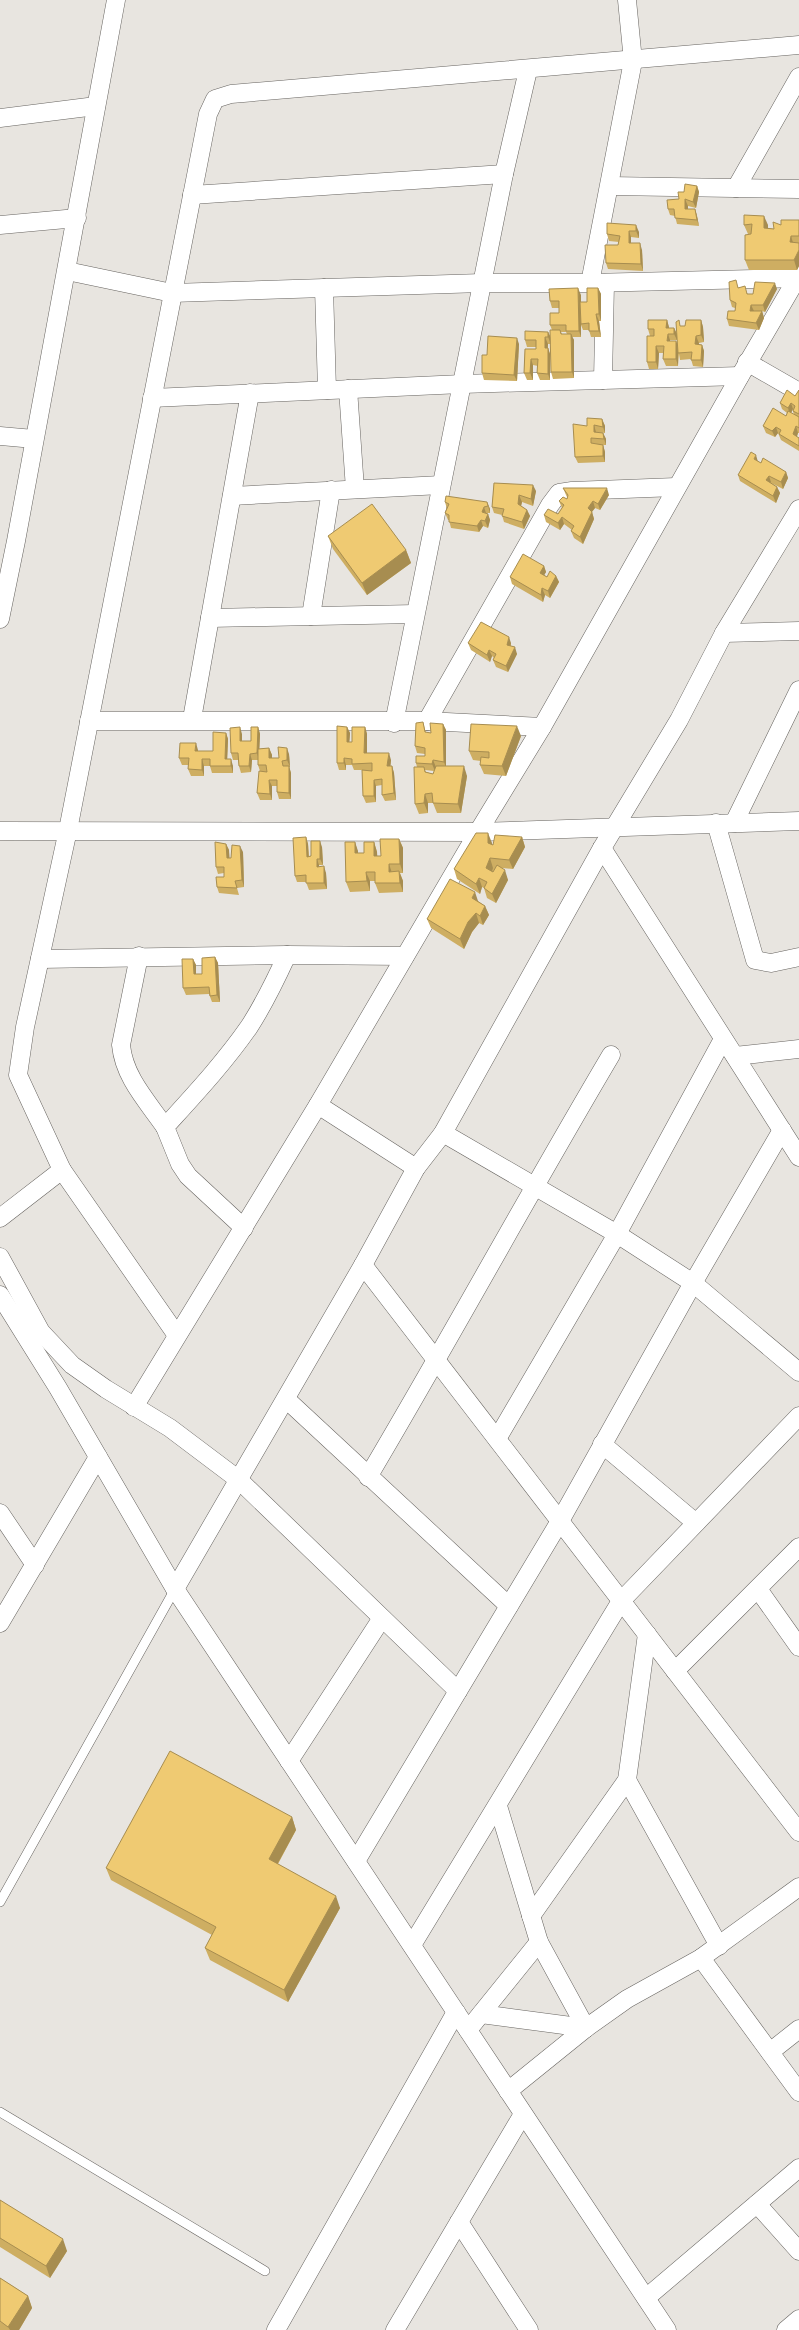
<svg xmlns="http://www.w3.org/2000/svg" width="799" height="2330" viewBox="0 0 799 2330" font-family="'IBM Plex Sans',sans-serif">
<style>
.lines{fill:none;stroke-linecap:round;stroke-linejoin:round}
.service-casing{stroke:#676460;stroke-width:10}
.minor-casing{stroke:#676460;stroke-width:19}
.service{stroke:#fff;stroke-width:9}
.minor{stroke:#fff;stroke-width:18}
.wall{fill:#ceae62;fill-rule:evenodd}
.shaded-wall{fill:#a78d50}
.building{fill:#efca72;stroke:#a78d50}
</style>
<rect width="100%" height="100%" fill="#e8e5e0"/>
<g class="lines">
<g class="service-casing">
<g id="service">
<path d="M0,1902L175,1589"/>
<path d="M0,2112L265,2271"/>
</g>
</g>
<g class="minor-casing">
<g id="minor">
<path d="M0,118L96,106"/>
<path d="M610,186L799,189"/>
<path d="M736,188L799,77"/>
<path d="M192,195L504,174"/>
<path d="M0,225L77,218"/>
<path d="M67,271L172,293L482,283H590L799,278"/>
<path d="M590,283L633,61L627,0"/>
<path d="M324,288L327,390"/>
<path d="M747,362L799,392"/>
<path d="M603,380L605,283"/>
<path d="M348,389L355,489"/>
<path d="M152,398L462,384L740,376"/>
<path d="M0,436L34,439"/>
<path d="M232,496L441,485"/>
<path d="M311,616L331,490"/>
<path d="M210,618L415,614"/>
<path d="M0,619L16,541L116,0"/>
<path d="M724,633L799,631"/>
<path d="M192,719L250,393"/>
<path d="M89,721H427L542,727"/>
<path d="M427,721L550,505L559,493L572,491L676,487"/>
<path d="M394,723L504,174L528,70"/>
<path d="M716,823L755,960L771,963L799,957"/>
<path d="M734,823L799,690"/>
<path d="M0,831L478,832L799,821"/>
<path d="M602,848L799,1157"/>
<path d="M139,956L121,1045C124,1077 147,1101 165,1127"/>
<path d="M40,959L287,955L405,956"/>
<path d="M735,1056L799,1049"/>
<path d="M318,1105L416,1168"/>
<path d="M443,1133L617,1234L693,1283L799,1372"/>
<path d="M62,1170L176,1334"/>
<path d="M0,1218L62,1170L18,1075L25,1027L68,830L208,114L215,99L231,94L799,45"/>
<path d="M244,1228L188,1176L180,1164L165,1127C194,1095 224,1063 249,1027C264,1004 276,979 287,955"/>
<path d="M0,1257L41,1332L72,1365L106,1389L170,1428L239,1480L458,1691"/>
<path d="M363,1265L799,1832"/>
<path d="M0,1295L58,1388L175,1589L667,2330"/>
<path d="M286,1399L509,1606"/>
<path d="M134,1407L318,1105L478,832L542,727L740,376L799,275"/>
<path d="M497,1439L617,1234L723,1039"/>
<path d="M602,1444L696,1523"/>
<path d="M368,1477C451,1337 528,1195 611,1055"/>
<path d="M0,1513L35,1565"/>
<path d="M175,1589L363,1265L416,1168L443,1133L602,848L679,720L724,633L799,509"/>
<path d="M758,1589L799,1647"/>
<path d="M0,1623L98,1457"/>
<path d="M675,1671L799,1547"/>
<path d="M289,1761L382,1618"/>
<path d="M627,1780L719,1946"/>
<path d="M498,1806L539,1942L586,2028"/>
<path d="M356,1861L560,1521L693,1283L782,1130"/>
<path d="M531,1916L627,1780L647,1634"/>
<path d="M412,1945L621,1601L799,1416"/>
<path d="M701,1958L799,2092"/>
<path d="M481,2014L586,2028"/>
<path d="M468,2030L539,1942"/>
<path d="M770,2052L799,2029"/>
<path d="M508,2091L586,2028L627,1999L701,1958L799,1887"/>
<path d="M757,2204L799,2251"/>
<path d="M459,2222L529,2330"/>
<path d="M646,2298L799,2168"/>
<path d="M276,2330L456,2012"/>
<path d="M395,2330L523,2114"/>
<path d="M786,2330L799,2319"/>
</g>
</g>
<use href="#service" class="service"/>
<use href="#minor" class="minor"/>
</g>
<g class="wall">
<path d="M697,186L699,192L696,208L688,206V209H695L697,216L699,226L677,224L675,216L670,215L668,209L679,199L684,192Z"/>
<path d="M744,215L768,225V228L774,229L781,225L799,220V266L797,270H749L745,260L751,234H748L744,225Z"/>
<path d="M607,223L639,232V238L631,237V243L642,250L643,271L608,269L606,263L618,245L619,242L609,241L607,234Z"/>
<path d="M739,287L748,294H753L777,289L765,312L762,311L764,318L759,330L729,326L727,319L735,311V308L732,307L730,300Z"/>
<path d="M598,288L601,294V321H599L601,337H591L589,330H583L581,325V337H572L574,340V378L553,379L551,372V344H548V348L550,354V380H540L537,373L538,366L533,365V380H527L524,373L525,349H536V347H527L525,340L548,332L551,338L552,330L550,325L559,313V308H552L550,301L581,295V302H587ZM561,332H566L567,334H562Z"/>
<path d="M667,320L669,328H674L677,334V340H670V341H676L677,345L682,326H685L701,320L703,327L704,342L699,343L698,344L702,345L704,351L703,367L693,366L691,359L680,360L679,354L678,366H666L663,359V353H659L658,369H649L647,362L654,336H650L648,329Z"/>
<path d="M519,344L517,381L484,380L482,373L487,355Z"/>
<path d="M799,390V433H798L797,437L799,438V451L781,440L778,433L775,437L766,433L763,426L786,416L787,413L782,409L780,403L795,396ZM793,409L794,410L793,411L794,415L791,413Z"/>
<path d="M602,419L605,426V433L596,432L603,433L606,439V445H600H603L605,452V462L578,463L575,457L587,426Z"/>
<path d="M758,462L786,472L788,478L783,489L771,483L777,487L780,493L776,503L740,481L738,475Z"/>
<path d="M494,483L536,491L533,506L522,502L521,506L527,510L530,516L524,529L504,522L502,515L494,513L492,507Z"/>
<path d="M563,488L609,495L600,510L595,508L592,512L594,519L583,544L574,538L571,531L572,530L564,524L560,530L546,522L544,515L558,514L562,508L559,501L567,499V497L566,495Z"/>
<path d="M445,502H487L490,509V513H486L488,514L490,520L488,528L483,526L479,532L451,528L449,520H448L445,513L447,509Z"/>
<path d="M328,536L406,550L411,563L367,595L333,549Z"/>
<path d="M544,566L546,572L544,575L547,577L556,576L559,582L550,598L545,595L543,602L512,584L510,577Z"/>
<path d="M468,643H511V646L517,654L508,672L496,667L493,660L494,658L492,656L490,662L471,650Z"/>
<path d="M423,722L426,733H431L443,724L446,730V766L467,776L461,813H437L433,803H428V813L419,814L415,804L417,767L416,763L425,756V754L417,753L415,746ZM425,770L434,771L433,774L426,772Z"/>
<path d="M258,727L260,734L259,749L269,748L272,755V758H279L289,754L290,767H289L291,773V799H279L277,792V786H272V800H260L257,793L260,771L258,765V760H252L251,772L241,773L239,766L238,760H233L231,753L242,734V741H251Z"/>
<path d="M347,727L350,733L349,742H352L365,727L367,734V753L391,760L390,766H392L394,773L396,800L385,801L382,795V785L376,786V802L366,803L363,796L362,770H354L352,765H346V770H339L337,763Z"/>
<path d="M226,733L228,739L227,759L233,766V773H212L210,766H204V776H191L188,769V765H182L179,758L198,750V751H213Z"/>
<path d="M521,736L506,776L484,774L480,765L481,761L473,760L469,751Z"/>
<path d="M306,837L308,844L309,856H311L322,847L323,865H319V866L326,873L327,889L309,890L306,882H297L295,876Z"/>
<path d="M522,837L525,847L513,869L502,868L508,880L496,903L487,898L484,888L482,887L480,894L457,879L454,869L492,843V845H493Z"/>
<path d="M399,839L403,848V873H400L403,881V892L379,893L375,883V881H370V891L350,892L346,882L355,842L358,853H364L374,842L377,852V856H381Z"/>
<path d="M226,844L229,850V858H231L243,852L244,887L237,888L239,895L219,893L217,887L224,877V873L218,874L216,867Z"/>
<path d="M478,901L485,906L489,915L483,925L479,923L472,932L464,949L431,928L427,919Z"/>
<path d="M215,957L218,963L220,1002H212L209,994L186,995L183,988L193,959L196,965V974H202Z"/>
<path d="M292,1817L296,1830L278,1864L340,1908L288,2002L210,1960L205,1948L212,1935L111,1880L106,1868Z"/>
<path d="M0,2200L67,2251L50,2278L0,2247Z"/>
<path d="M0,2278L28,2296L32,2308L19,2330H0Z"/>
</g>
<g class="shaded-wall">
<path d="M697,186L699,192L696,208L693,202Z"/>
<path d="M685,199L688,206V215L685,209Z"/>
<path d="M695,209L697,216L699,226L697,220Z"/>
<path d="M764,216L768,225V238L764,228Z"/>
<path d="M636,225L639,232V238L636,231Z"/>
<path d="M629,231L631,237V249L629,243Z"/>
<path d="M791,236L794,246L790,242Z"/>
<path d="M640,243L642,250L643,271L641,264Z"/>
<path d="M799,250V266L797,270L794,260Z"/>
<path d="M775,283L777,289L765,312L763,305Z"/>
<path d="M578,288L581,295V337L579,331Z"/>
<path d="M598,288L601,294V321L599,314Z"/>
<path d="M751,305L754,311H750Z"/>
<path d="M762,311L764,318L759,330L756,323Z"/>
<path d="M596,314L599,321L601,337L599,331Z"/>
<path d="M667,320L669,327V334L666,328Z"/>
<path d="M701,320L703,327L704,342L701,335Z"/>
<path d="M674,328L677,334V340L674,334Z"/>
<path d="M548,332L551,338V344L548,337Z"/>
<path d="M571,334L574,340V378L572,372Z"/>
<path d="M668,334L670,340V348L667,341Z"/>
<path d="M696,336L699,343L698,351L695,344Z"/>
<path d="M545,337L548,344L547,354L545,348Z"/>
<path d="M517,338L519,344L517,381L514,375Z"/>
<path d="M676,341L679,348L678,353V366L676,359Z"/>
<path d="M702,345L704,351L703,367L701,360Z"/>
<path d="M656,346L659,353L658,369L656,362Z"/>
<path d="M548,348L550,354V380L548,374Z"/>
<path d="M531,359L533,365V380L530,373Z"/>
<path d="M791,403L793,409L790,415L788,408Z"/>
<path d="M602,419L605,426V433L603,427Z"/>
<path d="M594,425L596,432V438L594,432Z"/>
<path d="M796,426L798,433L795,441L793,434Z"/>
<path d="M776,427L778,433L775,437L772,431Z"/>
<path d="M603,433L606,439V445L604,439Z"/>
<path d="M603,445L605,452V462L603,456Z"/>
<path d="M756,455L758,462L754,459Z"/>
<path d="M786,472L788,478L783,489L781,482Z"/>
<path d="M769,476L771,482L768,486L766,480Z"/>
<path d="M533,485L536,491L533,506L531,499Z"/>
<path d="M777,487L780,493L776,503L773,496Z"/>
<path d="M607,488L609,495L600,510L598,504Z"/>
<path d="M519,495L522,502L520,510L518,504Z"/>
<path d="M593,501L595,508L590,514L588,508Z"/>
<path d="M487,502L490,509V513L488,506Z"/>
<path d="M484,507L486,513L482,512Z"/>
<path d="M527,510L530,516L524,529L522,522Z"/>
<path d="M592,512L594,519L583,544L580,537Z"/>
<path d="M488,514L490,520L488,528L485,521Z"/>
<path d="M562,517L564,524L560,530L558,523Z"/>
<path d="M481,520L483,526L479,532L477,526Z"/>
<path d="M406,550L411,563L367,595L362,583Z"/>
<path d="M544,566L546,572L542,579L540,573Z"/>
<path d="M556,576L559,582L550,598L548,591Z"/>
<path d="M542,588L545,595L543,602L541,595Z"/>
<path d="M509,637L511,643L509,651L507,645Z"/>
<path d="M515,647L517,654L508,672L506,666Z"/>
<path d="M489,650L492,656L490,662L487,655Z"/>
<path d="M443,724L446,730V768L444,762Z"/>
<path d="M517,726L521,736L506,776L502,766Z"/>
<path d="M240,727L242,734V747L240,741Z"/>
<path d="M258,727L260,734L259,760L257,753Z"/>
<path d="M347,727L350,733L349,748L347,742Z"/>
<path d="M365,727L367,734V759L364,753Z"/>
<path d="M226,733L228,739L227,765L225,759Z"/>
<path d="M196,743L198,750V757L195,751Z"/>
<path d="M269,748L272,755V765L269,758Z"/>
<path d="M287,748L289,754L290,767L287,760Z"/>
<path d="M389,753L391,760L390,772L387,766Z"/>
<path d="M250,754L252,760L251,772L249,766Z"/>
<path d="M344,758L346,765V770L344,763Z"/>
<path d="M202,759L204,766V776L202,770Z"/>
<path d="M231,759L233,766V773L231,766Z"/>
<path d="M433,760L436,767L435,771L432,764Z"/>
<path d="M289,766L291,773V799L289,793Z"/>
<path d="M392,766L394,773L396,800L394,793Z"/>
<path d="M464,766L467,776L461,813L458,804Z"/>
<path d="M269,780L272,786V800L270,794Z"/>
<path d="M374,780L376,786V802L374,796Z"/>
<path d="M425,794L428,803V813L424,803Z"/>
<path d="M488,833L492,843L491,853L488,843Z"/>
<path d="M306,837L308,844L309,863L307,857Z"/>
<path d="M522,837L525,847L513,869L509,860Z"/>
<path d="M399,839L403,848V873L400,864Z"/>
<path d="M320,841L322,847L323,865L320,859Z"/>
<path d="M355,842L358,851V863L355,853Z"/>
<path d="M374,842L377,852L378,866L374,856Z"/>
<path d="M226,844L229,850L230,864L227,858Z"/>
<path d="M240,846L243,852L244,887L242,880Z"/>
<path d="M490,858L493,868L490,878L486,868Z"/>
<path d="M317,859L319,865L320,873L317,867Z"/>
<path d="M389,864L392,873L389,872Z"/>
<path d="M324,866L326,873L327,889L324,883Z"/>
<path d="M505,870L508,880L496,903L492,894Z"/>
<path d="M399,871L403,881V892L400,883Z"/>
<path d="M366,872L370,881V891L367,881Z"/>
<path d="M479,878L482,887L480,894L476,884Z"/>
<path d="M475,892L478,901L475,908L472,898Z"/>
<path d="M485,906L489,915L483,925L480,916Z"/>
<path d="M476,913L479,923L472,932L464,949L460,939L468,922Z"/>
<path d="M215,957L218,963L220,1002L217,995Z"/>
<path d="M193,959L196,965V981L194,974Z"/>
<path d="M292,1817L296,1830L273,1872L269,1859Z"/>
<path d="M336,1896L340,1908L288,2002L284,1990Z"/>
<path d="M63,2239L67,2251L50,2278L46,2266Z"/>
<path d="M28,2296L32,2308L19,2330H10L8,2327Z"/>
</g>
<g class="building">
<path d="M685,184L697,186L693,202L685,199V209H695L697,220L675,218L674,209H668L667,200L679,199L678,192H684Z"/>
<path d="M744,215L764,216V228L774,229L773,222L781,225V220H799V236H791L790,242L799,243V250L794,260H745V235L751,234L752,224L744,225Z"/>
<path d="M607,223L636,225V231H629V243H640L641,264L606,263L605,245H618L620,236L607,234Z"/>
<path d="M736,280L738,288L745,286L747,294H753L755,282L775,283L763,305H751L750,311H762L756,323L727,319L728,311H735L736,303L730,300L729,282Z"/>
<path d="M578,288L579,331H566V325H550V313H559V301H550L549,289Z"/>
<path d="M587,288H598L599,314H596L599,331H589V323L581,324L580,302H587Z"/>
<path d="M648,320H667L666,328H674V334H668L667,341H676V359H663L664,346H656V362H647V336H654V329H648Z"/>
<path d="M679,320L680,326H685L686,320H701V335L696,336L695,344L702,345L701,360H691L692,352L678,353L676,322Z"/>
<path d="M550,330H560L561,334H571L572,372H551Z"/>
<path d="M525,331L548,332V337H545V348H548V374L537,373L538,359H531L530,373H524L525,349H536V340H525Z"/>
<path d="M488,336L517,338L514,375L482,373V355H487Z"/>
<path d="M787,390L795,396L799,390V414L793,411L795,406L791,403L788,408L780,403Z"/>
<path d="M773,408L786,416L788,411L799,417V428L796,426L793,434L799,438V446L779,434L781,430L776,427L772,431L763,426Z"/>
<path d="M587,418L602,419L603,427L594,425V432L603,433L604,439L591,438V443L603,445V456L575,457L573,424L587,426Z"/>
<path d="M751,452L756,455L754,459L761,463L763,458L786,472L781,482L769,476L766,480L777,487L773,496L738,475Z"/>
<path d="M494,483L533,485L531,499L519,495L518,504L527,510L522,522L502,516L504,509L492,507Z"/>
<path d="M563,488H607L598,504L593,501L588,508L592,512L580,537L571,531L574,526L562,517L558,523L544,515L548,509L558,514L564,505L559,501L563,497L567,499L568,495Z"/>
<path d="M446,496L487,502L488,506L484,507L482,512L488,514L485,521L481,520L477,526L449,522V515L445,513L449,504L445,502Z"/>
<path d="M372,504L406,550L362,583L328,536Z"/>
<path d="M523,554L544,566L540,573L547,577L550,571L556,576L548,591L542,588L541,595L510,577Z"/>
<path d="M481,622L509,637L507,645L515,647L506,666L493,660L496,654L489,650L487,655L468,643Z"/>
<path d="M423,722L425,732L431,733L430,723L443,724L444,762L433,760L432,764L416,763V756H425V748L415,746L416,723Z"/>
<path d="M471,724L517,726L502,766L480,765L481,757L489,758V752L469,751Z"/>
<path d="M337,726L347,727V742H352V727H365L364,753H389L387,766H392L394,793L382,795V779L374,780V796H363L362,770L372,771V763L352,764V759L344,758V763H337Z"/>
<path d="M240,727V741H251V727H258L257,753L250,754L249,766H239L238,753H231L230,728Z"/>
<path d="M213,732L226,733L225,759H231V766H210V759H202V770L188,769L189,758H179L180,743H196L195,751H213Z"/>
<path d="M278,747L287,748V760L282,761L283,766H289V793L277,792V780H269L270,794L257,793L259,771L267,772L266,765H258V749L269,748V758H279Z"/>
<path d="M436,766H464L458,804L433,803L432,793L425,794L424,803L415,804L414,767H424L425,772L433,774Z"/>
<path d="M476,833H488V843L493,845L495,835L522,837L509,860L490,858L486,868L493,872L497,865L505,870L492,894L484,888L487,882L479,878L476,884L454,869Z"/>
<path d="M306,837L307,857L311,856V841H320V859H317V867L324,866V883H306V875L295,876L293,838Z"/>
<path d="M380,839H399L400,864H389V872L399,871L400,883H375V872H366L367,881L346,882L345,842H355V853H364V842H374V856H381Z"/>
<path d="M215,842L226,844L227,858H231L232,845L240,846L242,880L235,881L237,888L217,887L216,877H224V867H216Z"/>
<path d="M450,879L475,892L472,898L485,906L480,916L476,913L468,922L460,939L427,919Z"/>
<path d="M215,957L217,995L210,996L209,987L183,988L182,959H193L194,974H202V958Z"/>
<path d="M170,1751L292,1817L269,1859L336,1896L284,1990L205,1948L216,1927L106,1868Z"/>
<path d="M0,2200L63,2239L46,2266L0,2238Z"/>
<path d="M0,2278L28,2296L8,2327L0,2321Z"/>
</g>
</svg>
